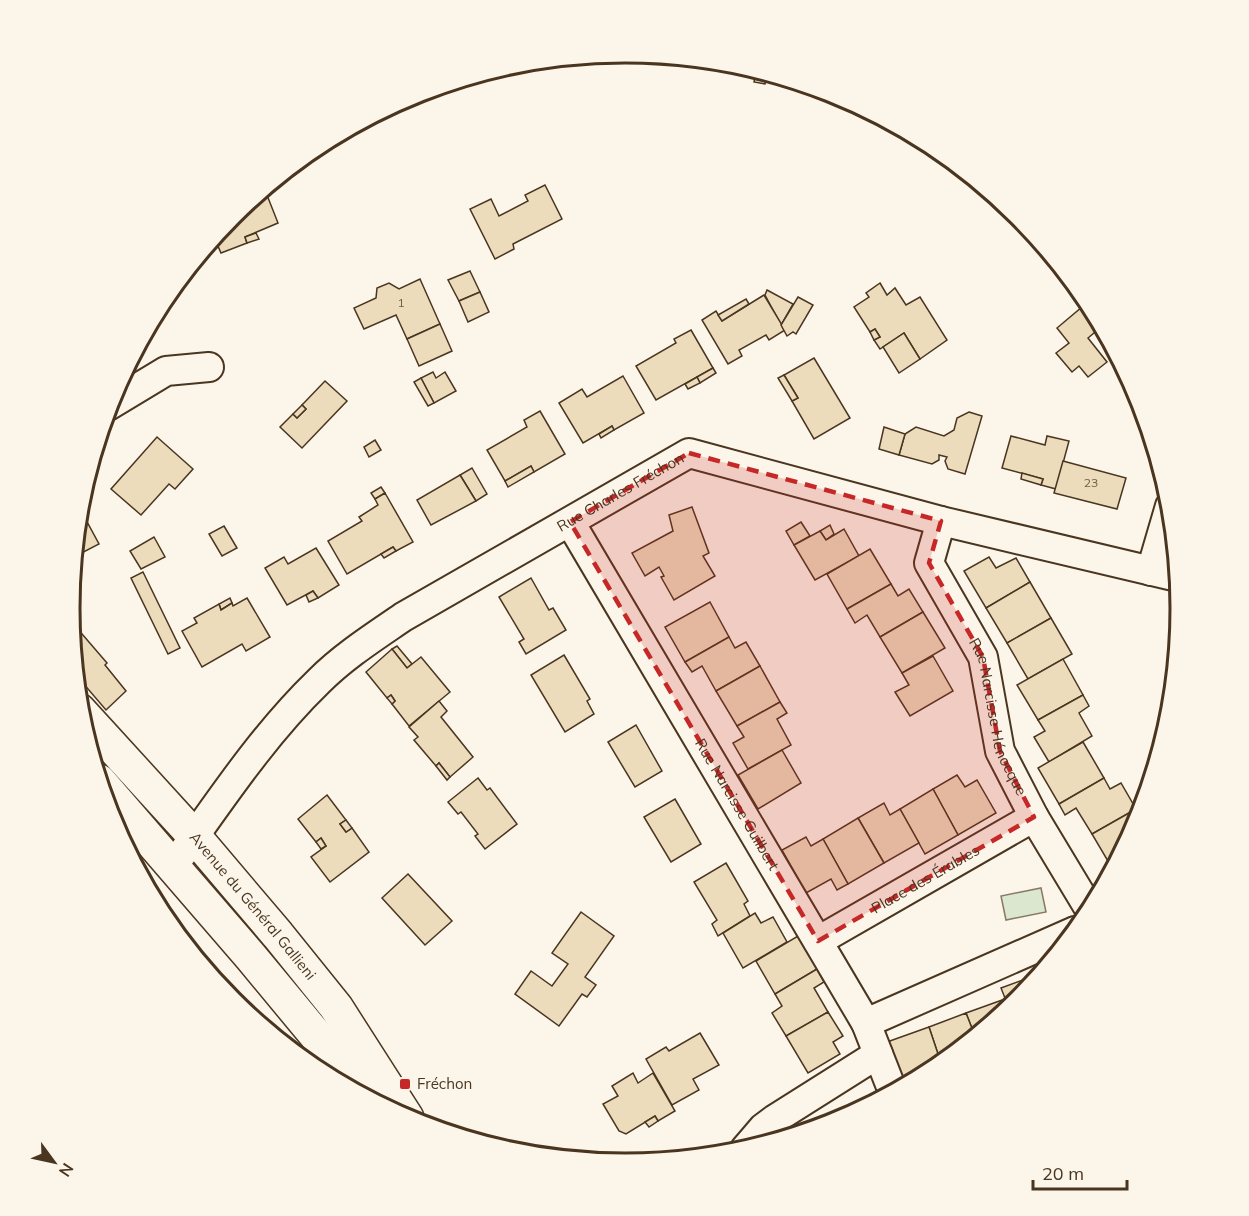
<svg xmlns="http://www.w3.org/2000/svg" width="1249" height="1216" viewBox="0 0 1249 1216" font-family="Mulish,sans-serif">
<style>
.green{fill:#dce7d0;stroke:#887966;stroke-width:1.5}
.building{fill:#ecdcbc;stroke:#4a3520;stroke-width:1.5}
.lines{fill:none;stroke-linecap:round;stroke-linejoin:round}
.minor-casing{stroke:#4a3520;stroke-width:32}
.tertiary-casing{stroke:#4a3520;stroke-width:36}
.minor{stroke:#fbf6e9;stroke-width:28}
.tertiary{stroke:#fbf6e9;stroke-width:33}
.marked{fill:#c62828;fill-opacity:0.2;stroke:#c62828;stroke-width:4.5;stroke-dasharray:12 8;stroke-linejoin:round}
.poi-dot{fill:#c62828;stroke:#fbf6e9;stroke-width:2}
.labels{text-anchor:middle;stroke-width:4.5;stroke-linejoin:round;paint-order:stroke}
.number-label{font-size:12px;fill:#725f47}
.street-label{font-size:15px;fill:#4a3520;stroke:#fbf6e9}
.poi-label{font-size:15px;fill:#4a3520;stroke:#fbf6e9;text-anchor:start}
.rim{fill:none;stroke:#4a3520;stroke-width:3}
</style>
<rect width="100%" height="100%" fill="#fbf6e9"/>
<path class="green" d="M1041,888L1046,912L1006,920L1001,896Z"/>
<g class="building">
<path d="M756,70L767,73L766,79L755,77Z"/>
<path d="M755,77L766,79L765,84L754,82Z"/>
<path d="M545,185L562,219L513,244L514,249L495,259L470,209L491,199L499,216L528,201L525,195Z"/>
<path d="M265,190L278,223L245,237L247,243L221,253L214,237L232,215Z"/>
<path d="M256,233L259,239L247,243L245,237Z"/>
<path d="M470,271L480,292L459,301L448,280Z"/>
<path d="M420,279L440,324L407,339L396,315L364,329L354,308L376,298L377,288L389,283L399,289Z"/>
<path d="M880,283L887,295L895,288L906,305L920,297L947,340L920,359L904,333L880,349L874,340L880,337L875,329L870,332L854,307L869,297L866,293Z"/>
<path d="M767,290L793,304L781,325L765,295Z"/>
<path d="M480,292L489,312L468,322L459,301Z"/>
<path d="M764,295L785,330L769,340L766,335L739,350L742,356L728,364L702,320L716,311L722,321Z"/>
<path d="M798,297L813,305L796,334L793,332L787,336L781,325Z"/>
<path d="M746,299L749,304L722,321L718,315Z"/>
<path d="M1088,302L1101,327L1088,338L1107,362L1088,377L1079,366L1072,372L1056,353L1069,343L1057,328Z"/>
<path d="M440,324L452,351L419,366L407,339Z"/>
<path d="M875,329L880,337L874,340L870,332Z"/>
<path d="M691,330L713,368L656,400L636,366L676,343L674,339Z"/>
<path d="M904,333L920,359L899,373L883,347Z"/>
<path d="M814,358L850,418L814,439L792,401L798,398L784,375Z"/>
<path d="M713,368L716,373L700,383L697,377Z"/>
<path d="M433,372L436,378L445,372L456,391L434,403L421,378Z"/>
<path d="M784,375L798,398L792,401L778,378Z"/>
<path d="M623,376L644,413L614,430L612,426L583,443L559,403L582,389L587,397Z"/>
<path d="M697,377L700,383L688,389L685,384Z"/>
<path d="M421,378L434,403L428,406L414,382Z"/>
<path d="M325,381L347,401L302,448L280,427L293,414L297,418L306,409L302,405Z"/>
<path d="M302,405L306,409L297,418L293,414Z"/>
<path d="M540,411L565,454L534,472L531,466L505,481L487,450L527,427L524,420Z"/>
<path d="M969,412L982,416L965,474L948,469L945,461L947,457L939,455V460L932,464L899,455L905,434L916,427L944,436L954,430L957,418Z"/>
<path d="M612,426L614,430L601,438L599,434Z"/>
<path d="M884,427L905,434L899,455L879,449Z"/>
<path d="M1011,436L1045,445L1047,436L1069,441L1056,489L1041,485L1043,479L1002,468Z"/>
<path d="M157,437L193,469L175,489L169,484L141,515L111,489Z"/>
<path d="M375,440L381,450L369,457L364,447Z"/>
<path d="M1063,461L1126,478L1117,509L1054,493Z"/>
<path d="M531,466L534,472L508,487L505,481Z"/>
<path d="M472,468L487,494L476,501L460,475Z"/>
<path d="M1022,473L1043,479L1041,485L1021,479Z"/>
<path d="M460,475L476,501L431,525L417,500Z"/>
<path d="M381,487L385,493L375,499L371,493Z"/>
<path d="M385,493L413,542L396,551L393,547L347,574L328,541L362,521L359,517L378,505L375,499Z"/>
<path d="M79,507L99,544L74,557Z"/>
<path d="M692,507L709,553L703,556L715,576L674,600L661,577L664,576L659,567L645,576L632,553L673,531L669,515Z"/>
<path d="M801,522L810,536L794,545L786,531Z"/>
<path d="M830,525L834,534L826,540L820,531Z"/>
<path d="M224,526L237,548L222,556L209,534Z"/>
<path d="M844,529L859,556L815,580L794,545L820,531L826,540Z"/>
<path d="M154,537L165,557L141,569L130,551Z"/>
<path d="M393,547L396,551L384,558L381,554Z"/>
<path d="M316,548L339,585L318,598L313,591L287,605L265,568L284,557L288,564Z"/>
<path d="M870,549L891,584L847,609L827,574Z"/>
<path d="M989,557L996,568L1016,558L1030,582L986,608L964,571Z"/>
<path d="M143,572L180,648L168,654L131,578Z"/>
<path d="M531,578L549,610L553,608L566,630L526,654L519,642L524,639L499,597Z"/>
<path d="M1030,582L1051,618L1007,643L986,608Z"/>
<path d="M891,584L898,596L909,589L923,612L880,637L867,615L855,623L847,609Z"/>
<path d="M313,591L318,598L309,602L306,595Z"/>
<path d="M230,598L232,603L221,610L219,604Z"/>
<path d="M247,598L270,637L246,651L242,644L202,667L182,631L197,623L194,618L219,604L221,610L232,603L233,606Z"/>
<path d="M710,602L729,637L685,662L665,627Z"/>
<path d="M923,612L945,648L902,673L880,637Z"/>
<path d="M1051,618L1072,654L1028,679L1007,643Z"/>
<path d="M70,620L107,663L105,665L126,691L106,710L76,675Z"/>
<path d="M729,637L735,648L746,642L760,666L716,691L702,666L692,672L685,662Z"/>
<path d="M397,646L412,664L407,668L392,649Z"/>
<path d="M392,649L407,668L421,657L450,692L409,726L392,704L395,701L391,695L387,698L366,672Z"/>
<path d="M564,655L590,699L587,701L594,714L565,732L531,675Z"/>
<path d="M933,656L953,691L910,716L895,692L909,685L902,673Z"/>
<path d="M1063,659L1083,695L1038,720L1017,685Z"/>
<path d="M760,666L780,702L737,726L716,691Z"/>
<path d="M391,695L395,701L392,704L387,698Z"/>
<path d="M1083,695L1089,706L1079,713L1092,736L1049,762L1034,737L1045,731L1038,720Z"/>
<path d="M439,701L447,711L441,717L473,757L450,777L439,763L436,766L414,740L418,737L409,727Z"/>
<path d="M780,702L787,713L777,719L791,745L748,769L733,743L744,737L737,726Z"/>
<path d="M636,725L662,771L635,787L608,742Z"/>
<path d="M1083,742L1104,778L1059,804L1038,768Z"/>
<path d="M782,750L801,783L758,809L738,775Z"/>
<path d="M439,763L450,777L447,780L436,766Z"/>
<path d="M957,775L965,787L977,780L996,813L958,835L933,789Z"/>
<path d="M478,778L487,790L490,788L517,824L485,849L475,836L478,834L461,812L458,814L448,802Z"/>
<path d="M1104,778L1110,789L1121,783L1136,809L1092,834L1076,808L1065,815L1059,804Z"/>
<path d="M933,789L958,835L925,854L900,809Z"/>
<path d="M327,795L346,820L340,824L346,832L352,828L369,852L330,882L311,857L326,846L321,838L316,842L298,819Z"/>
<path d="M675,799L701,844L671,862L644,817Z"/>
<path d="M884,803L890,815L900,809L919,843L884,863L858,818Z"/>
<path d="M1136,809L1139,815L1138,821L1112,868L1092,834Z"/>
<path d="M858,818L884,863L848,884L823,839Z"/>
<path d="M346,820L352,828L346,832L340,824Z"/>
<path d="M806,837L811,846L823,839L848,884L837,890L831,879L806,893L782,850Z"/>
<path d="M321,838L326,846L321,849L316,842Z"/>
<path d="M726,863L748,901L744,904L750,916L718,936L712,924L717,920L694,882Z"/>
<path d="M408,874L452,921L425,945L382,898Z"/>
<path d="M581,912L614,936L585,977L596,985L587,997L582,994L559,1026L515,994L531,971L552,986L568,964L552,953Z"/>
<path d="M755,913L761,923L773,917L787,942L743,968L723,933Z"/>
<path d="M798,936L817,969L775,994L756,961Z"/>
<path d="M817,969L824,982L814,988L828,1012L786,1036L772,1013L782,1006L775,994Z"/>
<path d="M1039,974L1017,1001L1009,1008L1001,988Z"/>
<path d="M1005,999L1009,1008L975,1036L966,1013Z"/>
<path d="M828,1012L843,1036L833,1042L840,1054L808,1073L786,1036Z"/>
<path d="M966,1013L975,1036L941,1063L929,1027Z"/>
<path d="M929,1027L941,1063L933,1070L903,1086L887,1042Z"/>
<path d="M700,1033L719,1065L693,1079L699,1090L672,1105L646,1059L666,1047L669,1051Z"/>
<path d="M633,1073L638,1083L653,1073L675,1111L658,1121L655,1116L626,1134L619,1131L603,1104L618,1096L612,1086Z"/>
<path d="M655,1116L658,1121L649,1127L645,1122Z"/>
</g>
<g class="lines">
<g class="minor-casing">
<g id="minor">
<path d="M108,406L166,371L209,367"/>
<path id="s1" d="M941,521L929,563L983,657L1000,751L1034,817L1090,910"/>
<path id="s2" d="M570,522L866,1023L893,1092"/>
<path d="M1151,571L1170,506"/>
<path id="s3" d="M174,865C219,802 263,735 319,681C344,656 374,637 403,617L689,453L941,521L1177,577"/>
<path id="s4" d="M818,941L1034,817"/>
<path d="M866,1023L1075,931"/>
<path d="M745,1149L763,1128L775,1119L878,1054"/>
</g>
</g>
<g class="tertiary-casing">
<g id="tertiary">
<path id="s5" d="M79,710L194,836L278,935L336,1007L407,1118"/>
<path d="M99,781L251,957L343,1068L360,1093"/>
</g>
</g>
<use href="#minor" class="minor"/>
<use href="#tertiary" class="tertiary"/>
</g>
<path class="marked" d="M689,453L941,521L929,563L983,657L1000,751L1034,817L818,941L570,522Z"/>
<rect class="poi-dot" x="399" y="1078" width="12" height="12" rx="3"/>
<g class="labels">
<g class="number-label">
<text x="401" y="307">1</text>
<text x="1091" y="487">23</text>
</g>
<g class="street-label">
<text dy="5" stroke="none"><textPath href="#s3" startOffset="591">Rue Charles Fréchon</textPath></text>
<text dy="5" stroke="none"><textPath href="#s1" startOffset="214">Rue Narcisse Hénocque</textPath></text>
<text dy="5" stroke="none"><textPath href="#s2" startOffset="328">Rue Narcisse Guilbert</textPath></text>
<text dy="5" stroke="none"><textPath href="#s4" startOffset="124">Place des Érables</textPath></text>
<text dy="5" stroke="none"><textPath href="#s5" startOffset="262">Avenue du Général Gallieni</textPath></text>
</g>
<g class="poi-label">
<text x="417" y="1089">Fréchon</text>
</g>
</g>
<path d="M0 0H1249V1216H0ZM80 608a545 545 0 1 1 1090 0a545 545 0 1 1-1090 0Z" fill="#fbf6e9" fill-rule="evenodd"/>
<path class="rim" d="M80 608a545 545 0 1 1 1090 0a545 545 0 1 1-1090 0Z"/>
<g transform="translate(54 1162) rotate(123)" stroke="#fbf6e9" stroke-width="4.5" paint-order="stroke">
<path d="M0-4.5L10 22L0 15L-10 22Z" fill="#4a3520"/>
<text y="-9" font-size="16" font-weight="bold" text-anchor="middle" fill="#4a3520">N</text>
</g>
<path d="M1033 1180v9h94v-9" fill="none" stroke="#4a3520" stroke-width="3"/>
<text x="1042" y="1180" font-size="18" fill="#4a3520" stroke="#fbf6e9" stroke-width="4.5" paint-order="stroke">20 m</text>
</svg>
